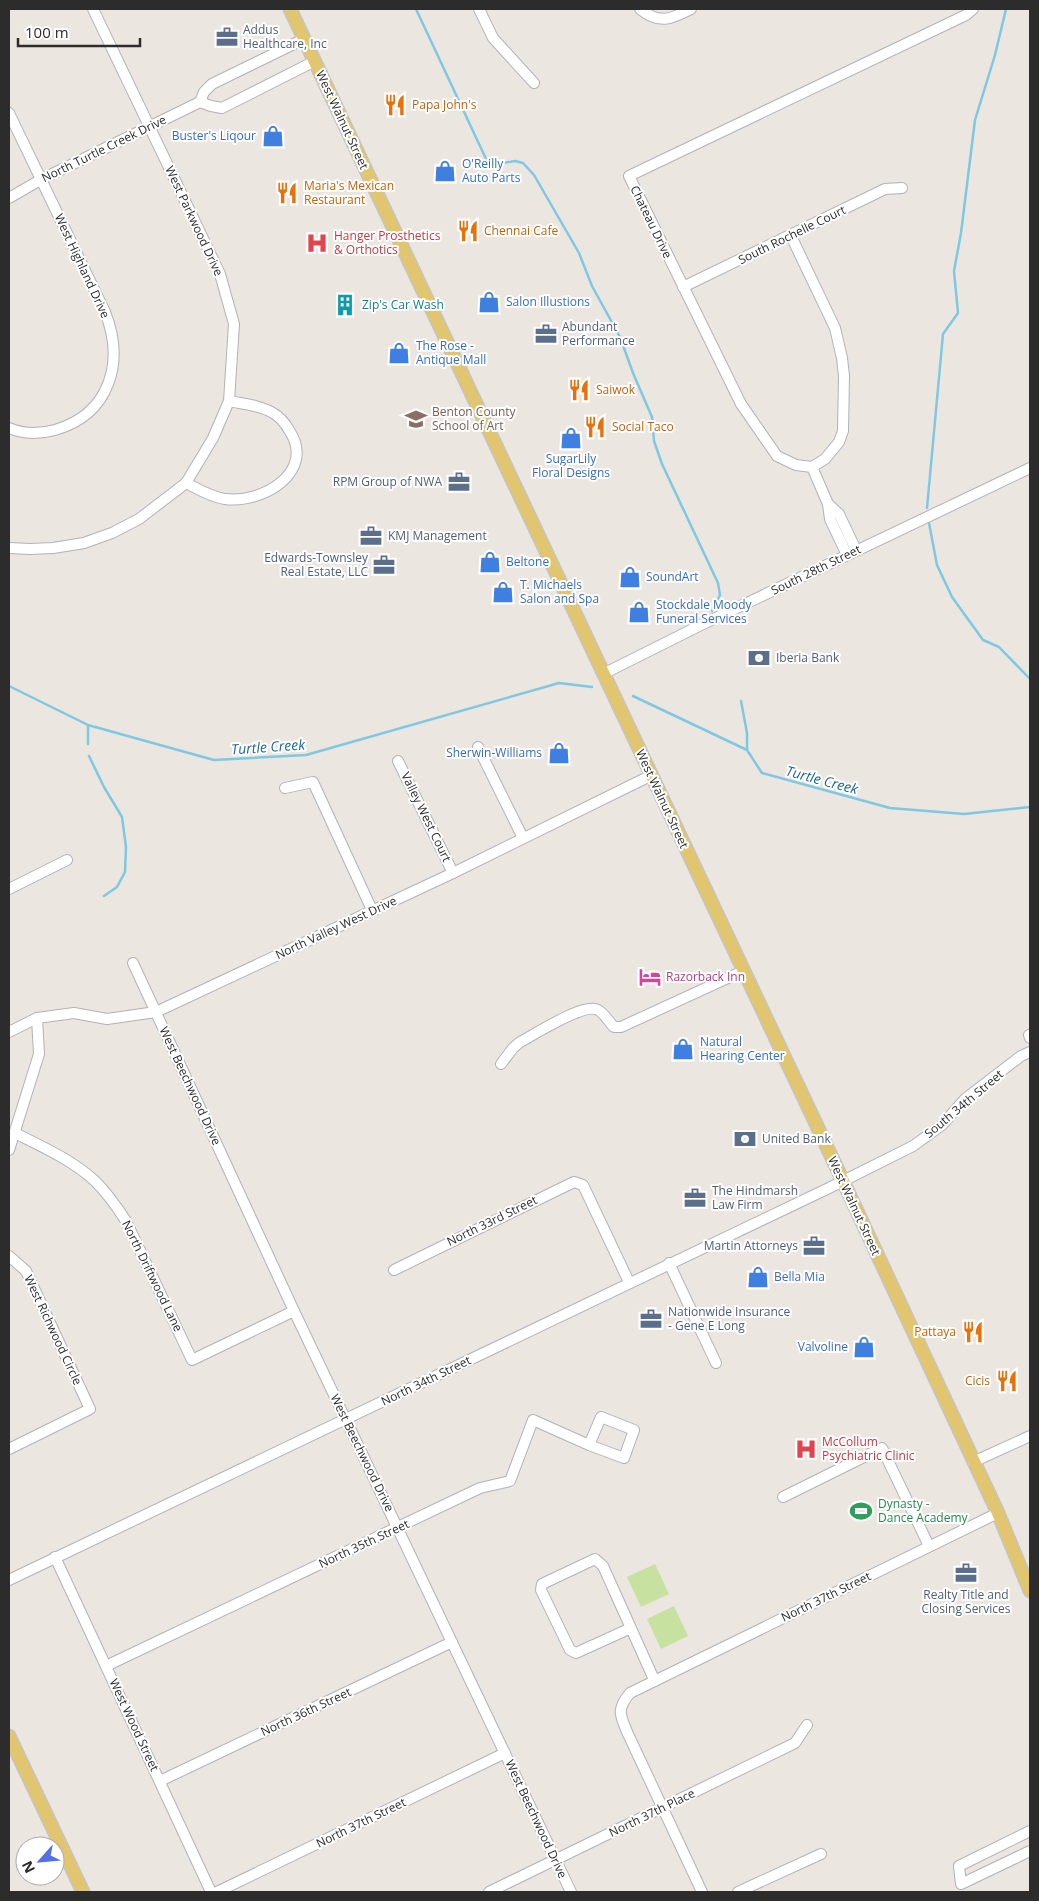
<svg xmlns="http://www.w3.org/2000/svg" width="1039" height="1901" viewBox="0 0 1039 1901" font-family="'Open Sans',sans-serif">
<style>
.pitch{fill:#c6e1a0}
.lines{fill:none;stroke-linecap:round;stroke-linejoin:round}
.stream{stroke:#7fc8e1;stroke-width:2.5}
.minor-casing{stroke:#b0b2ba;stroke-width:12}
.major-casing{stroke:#c4c4c4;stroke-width:15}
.minor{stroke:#fff;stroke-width:10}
.major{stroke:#e1c66f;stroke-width:12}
.labels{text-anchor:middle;stroke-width:4;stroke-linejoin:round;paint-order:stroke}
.service-label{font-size:12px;fill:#4e5e75;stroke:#fff;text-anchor:start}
.food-label{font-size:12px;fill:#c56008;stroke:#fff;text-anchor:start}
.street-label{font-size:12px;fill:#2c2c2c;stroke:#fff}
.shop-label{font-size:12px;fill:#366cbe;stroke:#fff;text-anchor:start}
.health-label{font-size:12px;fill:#be3a42;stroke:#fff;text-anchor:start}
.culture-label{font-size:12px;fill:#0d838f;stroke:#fff;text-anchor:start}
.education-label{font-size:12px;fill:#785e54;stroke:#fff;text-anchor:start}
.hotel-label{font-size:12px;fill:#b23c85;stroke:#fff;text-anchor:start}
.leisure-label{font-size:12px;fill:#27864d;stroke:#fff;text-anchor:start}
.water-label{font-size:14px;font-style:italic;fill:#1d688e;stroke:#fff}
</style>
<rect width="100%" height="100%" fill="#ece6e0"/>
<g class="pitch">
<path d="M655,1564L669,1594L641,1607L627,1577Z"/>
<path d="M674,1606L688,1636L661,1649L647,1619Z"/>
</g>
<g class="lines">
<g class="stream">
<path d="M416,9L487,161L491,165L515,161L523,163L534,175L579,253L592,286L620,337L633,373L652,417L654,441L662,464L718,583L720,595L712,611"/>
<path d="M927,508L943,334L958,313L954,271L961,233L975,120L995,55L1006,9"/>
<path d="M929,523L937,565L952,597L983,640L999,647L1030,679"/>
<path d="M9,686L88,725L214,760L306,755L559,683L592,687"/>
<path d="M633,696L747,750L762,773L890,808L964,814L1030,807"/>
<path d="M741,701L747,733V750"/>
<path d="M88,726V744"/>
<path d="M89,756L104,787L122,817L126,847L125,872L117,887L104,896"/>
</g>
<g class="minor-casing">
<g id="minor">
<path d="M479,9L493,38L534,83"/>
<path d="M640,9C660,25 671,19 691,9"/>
<path d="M200,102L211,106L222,108L315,61"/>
<path d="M9,113L105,312C125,362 110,414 55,430C40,434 23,434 9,428"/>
<path d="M9,198L42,179L200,102L204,92L212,84L304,39"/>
<path d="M791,236L835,328L842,358L844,376L843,431L839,442L825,459L812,467"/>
<path d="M683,287L885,189L902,188"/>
<path d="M186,483C198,489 211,497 225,499C262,504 317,472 289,430C285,423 280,417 273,413C260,405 243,404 229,401"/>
<path d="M828,504L839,514L856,550"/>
<path d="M9,548L30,549L53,548L84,543L112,533L139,519L186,483L213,438L229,401L234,324L220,274L93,9"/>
<path d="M847,555L830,519L828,504L812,467L796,465L777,456L741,404L629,176L966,15L973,9"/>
<path d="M603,674L701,625L1030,468"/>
<path d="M478,747L523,838"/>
<path d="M398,761L453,873"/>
<path d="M285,788L313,782L372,910"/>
<path d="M9,889L67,860"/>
<path d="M133,963L294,1311L571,1892"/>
<path d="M9,1032L37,1018L74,1013L107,1019L156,1012L453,873L652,775"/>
<path d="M1029,1035L1030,1038"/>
<path d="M501,1064L513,1048L520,1042C534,1035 584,1002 598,1010C604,1013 609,1022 614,1027H621L743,971"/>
<path d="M15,1133C43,1147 72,1160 95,1181C107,1193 117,1207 126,1221L192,1360L294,1311"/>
<path d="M9,1150L39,1054L37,1018"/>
<path d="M9,1256L26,1271L90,1409L9,1449"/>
<path d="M669,1263L716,1363"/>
<path d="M394,1270L574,1182L583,1185L629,1282"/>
<path d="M973,1462L1030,1436"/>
<path d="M783,1497L882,1448L929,1546"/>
<path d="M55,1557L211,1892"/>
<path d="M9,1580L829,1188L913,1146L942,1125L965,1099L1021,1056L1030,1052"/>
<path d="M631,1628L576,1653L570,1650L541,1590L542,1584L595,1559L603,1566L652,1675L654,1681"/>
<path d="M106,1666L480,1488L510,1481L533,1420L589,1445L601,1417L634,1430L624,1458L589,1445"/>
<path d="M160,1781L452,1642"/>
<path d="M1030,1831L959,1866L961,1884L1030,1851"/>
<path d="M217,1892L505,1753"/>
<path d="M489,1892L795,1743L807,1725"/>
<path d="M702,1892L628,1734C620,1715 616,1710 630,1693L998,1513"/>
<path d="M738,1892L821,1854"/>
</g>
</g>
<g class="major-casing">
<g id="major">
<path d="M290,9L843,1181L998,1513L1030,1591"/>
<path d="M9,1736L83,1892"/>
</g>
</g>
<use href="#minor" class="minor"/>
<use href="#major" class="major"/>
</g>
<defs>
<g id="office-bare" transform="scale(1.725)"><path d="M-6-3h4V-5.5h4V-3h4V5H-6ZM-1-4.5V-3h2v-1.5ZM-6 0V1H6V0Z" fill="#5c6f8a" stroke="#fff" stroke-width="2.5" paint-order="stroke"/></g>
<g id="restaurant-bare" transform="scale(1.725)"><path d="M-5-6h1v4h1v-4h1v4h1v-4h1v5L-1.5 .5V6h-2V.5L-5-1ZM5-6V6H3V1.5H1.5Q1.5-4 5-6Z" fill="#e8710a" stroke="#fff" stroke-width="2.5" paint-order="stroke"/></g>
<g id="shop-bare" transform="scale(1.725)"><path d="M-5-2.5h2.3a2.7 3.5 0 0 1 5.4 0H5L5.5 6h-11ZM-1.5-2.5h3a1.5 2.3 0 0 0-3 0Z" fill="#3f7fe0" stroke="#fff" stroke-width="2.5" paint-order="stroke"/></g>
<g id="hospital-bare" transform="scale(1.725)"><path d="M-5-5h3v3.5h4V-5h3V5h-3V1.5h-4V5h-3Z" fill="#e0444e" stroke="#fff" stroke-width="2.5" paint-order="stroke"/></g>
<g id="building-bare" transform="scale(1.725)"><path d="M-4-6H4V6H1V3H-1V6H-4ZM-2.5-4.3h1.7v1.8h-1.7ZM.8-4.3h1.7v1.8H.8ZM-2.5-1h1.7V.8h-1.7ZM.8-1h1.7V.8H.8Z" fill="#0f9aa8" stroke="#fff" stroke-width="2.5" paint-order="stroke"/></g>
<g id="school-bare" transform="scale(1.725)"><path d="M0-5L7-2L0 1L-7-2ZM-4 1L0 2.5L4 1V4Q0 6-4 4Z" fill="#8d6e63" stroke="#fff" stroke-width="2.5" paint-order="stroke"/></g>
<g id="bank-bare" transform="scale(1.725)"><path d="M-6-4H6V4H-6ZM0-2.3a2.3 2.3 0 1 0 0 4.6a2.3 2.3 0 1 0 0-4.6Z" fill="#5c6f8a" stroke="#fff" stroke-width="2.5" paint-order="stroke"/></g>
<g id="hotel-bare" transform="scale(1.725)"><path d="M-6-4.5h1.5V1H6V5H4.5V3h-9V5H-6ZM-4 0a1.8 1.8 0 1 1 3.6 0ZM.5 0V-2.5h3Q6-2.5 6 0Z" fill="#d1479c" stroke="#fff" stroke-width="2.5" paint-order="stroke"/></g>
<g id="stadium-bare" transform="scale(1.725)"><path d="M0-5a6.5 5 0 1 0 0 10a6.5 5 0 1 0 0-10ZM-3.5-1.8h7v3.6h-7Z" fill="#2e9e5b" stroke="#fff" stroke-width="2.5" paint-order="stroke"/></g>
</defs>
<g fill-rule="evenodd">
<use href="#office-bare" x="227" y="37"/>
<use href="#restaurant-bare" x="395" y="105"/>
<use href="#shop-bare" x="273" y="136"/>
<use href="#shop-bare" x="445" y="171"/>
<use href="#restaurant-bare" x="287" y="193"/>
<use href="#restaurant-bare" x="468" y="231"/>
<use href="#hospital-bare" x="317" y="243"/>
<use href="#shop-bare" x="489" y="302"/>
<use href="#building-bare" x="345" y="305"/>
<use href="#office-bare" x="546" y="334"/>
<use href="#shop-bare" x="399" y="353"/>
<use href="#restaurant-bare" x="579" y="390"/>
<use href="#school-bare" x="416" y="419"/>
<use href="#restaurant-bare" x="595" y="427"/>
<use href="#shop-bare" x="571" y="438"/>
<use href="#office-bare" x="459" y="482"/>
<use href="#office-bare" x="371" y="536"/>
<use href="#shop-bare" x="490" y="562"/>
<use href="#office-bare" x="384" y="565"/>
<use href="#shop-bare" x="630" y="577"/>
<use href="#shop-bare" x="503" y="592"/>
<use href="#shop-bare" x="639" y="612"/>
<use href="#bank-bare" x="759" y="658"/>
<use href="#shop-bare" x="559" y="753"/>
<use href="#hotel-bare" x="650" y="977"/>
<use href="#shop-bare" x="683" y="1049"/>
<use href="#bank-bare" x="745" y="1139"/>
<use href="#office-bare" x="695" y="1198"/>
<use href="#office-bare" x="814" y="1246"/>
<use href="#shop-bare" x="758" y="1277"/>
<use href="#office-bare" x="651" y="1319"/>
<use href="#restaurant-bare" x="973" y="1332"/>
<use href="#shop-bare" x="864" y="1347"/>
<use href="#restaurant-bare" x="1007" y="1381"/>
<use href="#hospital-bare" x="806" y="1449"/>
<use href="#stadium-bare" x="861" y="1511"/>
<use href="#office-bare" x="966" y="1573"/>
</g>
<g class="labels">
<g class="service-label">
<text x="243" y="34">Addus<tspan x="243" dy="14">Healthcare, Inc</tspan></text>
<text x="562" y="331">Abundant<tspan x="562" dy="14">Performance</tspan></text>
<text x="442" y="486" text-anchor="end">RPM Group of NWA</text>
<text x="388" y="540">KMJ Management</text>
<text x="368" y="562" text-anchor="end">Edwards-Townsley<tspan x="368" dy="14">Real Estate, LLC</tspan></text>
<text x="776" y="662">Iberia Bank</text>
<text x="762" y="1143">United Bank</text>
<text x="712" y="1195">The Hindmarsh<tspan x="712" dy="14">Law Firm</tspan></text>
<text x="798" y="1250" text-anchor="end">Martin Attorneys</text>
<text x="668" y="1316">Nationwide Insurance<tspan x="668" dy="14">- Gene E Long</tspan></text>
<text x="966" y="1599" text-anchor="middle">Realty Title and<tspan x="966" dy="14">Closing Services</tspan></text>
</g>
<g class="food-label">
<text x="412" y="109">Papa John's</text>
<text x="304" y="190">Maria's Mexican<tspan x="304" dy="14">Restaurant</tspan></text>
<text x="484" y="235">Chennai Cafe</text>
<text x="596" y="394">Saiwok</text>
<text x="612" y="431">Social Taco</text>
<text x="956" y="1336" text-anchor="end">Pattaya</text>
<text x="990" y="1385" text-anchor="end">Cicis</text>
</g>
<g class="street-label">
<text transform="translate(342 120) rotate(65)" y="4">West Walnut Street</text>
<text transform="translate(104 149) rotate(-26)" y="4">North Turtle Creek Drive</text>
<text transform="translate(194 221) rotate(65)" y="4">West Parkwood Drive</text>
<text transform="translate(651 222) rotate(64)" y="4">Chateau Drive</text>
<text transform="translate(792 235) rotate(-26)" y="4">South Rochelle Court</text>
<text transform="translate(82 266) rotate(65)" y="4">West Highland Drive</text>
<text transform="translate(816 570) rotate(-26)" y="4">South 28th Street</text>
<text transform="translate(662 799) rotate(65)" y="4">West Walnut Street</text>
<text transform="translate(426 817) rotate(64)" y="4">Valley West Court</text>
<text transform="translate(336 928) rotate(-25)" y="4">North Valley West Drive</text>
<text transform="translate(190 1086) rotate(65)" y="4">West Beechwood Drive</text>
<text transform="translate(964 1104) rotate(-40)" y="4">South 34th Street</text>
<text transform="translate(854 1206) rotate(65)" y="4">West Walnut Street</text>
<text transform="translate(492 1221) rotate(-26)" y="4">North 33rd Street</text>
<text transform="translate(152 1276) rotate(64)" y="4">North Driftwood Lane</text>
<text transform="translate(53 1330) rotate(65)" y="4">West Richwood Circle</text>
<text transform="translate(426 1381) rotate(-26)" y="4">North 34th Street</text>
<text transform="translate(362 1453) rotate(64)" y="4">West Beechwood Drive</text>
<text transform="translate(364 1544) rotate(-25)" y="4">North 35th Street</text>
<text transform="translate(826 1597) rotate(-26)" y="4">North 37th Street</text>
<text transform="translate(306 1712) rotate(-25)" y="4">North 36th Street</text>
<text transform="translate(134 1725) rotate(65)" y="4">West Wood Street</text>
<text transform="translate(652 1813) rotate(-26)" y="4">North 37th Place</text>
<text transform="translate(536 1819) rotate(65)" y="4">West Beechwood Drive</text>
<text transform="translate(361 1823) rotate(-26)" y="4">North 37th Street</text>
</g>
<g class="shop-label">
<text x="256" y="140" text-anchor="end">Buster's Liqour</text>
<text x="462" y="168">O'Reilly<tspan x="462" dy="14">Auto Parts</tspan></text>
<text x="506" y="306">Salon Illustions</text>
<text x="416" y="350">The Rose -<tspan x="416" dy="14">Antique Mall</tspan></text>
<text x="571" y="463" text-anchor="middle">SugarLily<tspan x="571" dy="14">Floral Designs</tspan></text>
<text x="506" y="566">Beltone</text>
<text x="646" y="581">SoundArt</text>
<text x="520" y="589">T. Michaels<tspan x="520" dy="14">Salon and Spa</tspan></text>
<text x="656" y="609">Stockdale Moody<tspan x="656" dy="14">Funeral Services</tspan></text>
<text x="542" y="757" text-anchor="end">Sherwin-Williams</text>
<text x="700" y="1046">Natural<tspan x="700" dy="14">Hearing Center</tspan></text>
<text x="774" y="1281">Bella Mia</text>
<text x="848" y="1351" text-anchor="end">Valvoline</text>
</g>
<g class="health-label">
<text x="334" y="240">Hanger Prosthetics<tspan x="334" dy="14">&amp; Orthotics</tspan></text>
<text x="822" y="1446">McCollum<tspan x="822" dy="14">Psychiatric Clinic</tspan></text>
</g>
<g class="culture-label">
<text x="362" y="309">Zip's Car Wash</text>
</g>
<g class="education-label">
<text x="432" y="416">Benton County<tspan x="432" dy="14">School of Art</tspan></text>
</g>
<g class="hotel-label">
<text x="666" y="981">Razorback Inn</text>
</g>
<g class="leisure-label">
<text x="878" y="1508">Dynasty -<tspan x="878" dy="14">Dance Academy</tspan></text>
</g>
<g class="water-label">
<text transform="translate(268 747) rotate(-4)" y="5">Turtle Creek</text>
<text transform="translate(822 780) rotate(15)" y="5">Turtle Creek</text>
</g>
</g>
<rect width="1039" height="1901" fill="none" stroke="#2c2c2c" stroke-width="20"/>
<g transform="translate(40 1861) rotate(243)"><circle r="24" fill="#ffffff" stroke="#ababab"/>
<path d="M0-4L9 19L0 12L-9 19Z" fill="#536fe5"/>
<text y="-8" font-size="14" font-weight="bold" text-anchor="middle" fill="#2c2c2c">N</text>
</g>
<path d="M18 38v8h122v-8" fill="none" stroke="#2c2c2c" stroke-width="2.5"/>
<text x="25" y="38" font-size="15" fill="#2c2c2c" stroke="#ffffff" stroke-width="4" paint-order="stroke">100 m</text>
</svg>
